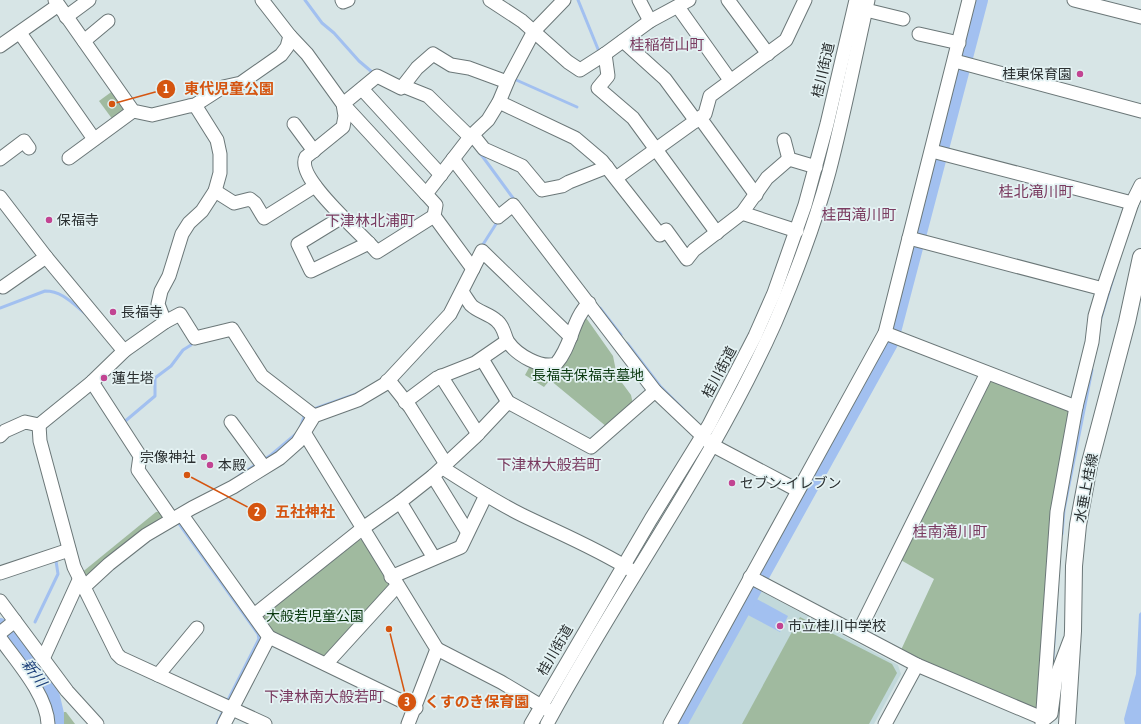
<svg xmlns="http://www.w3.org/2000/svg" width="1141" height="724" viewBox="0 0 1141 724" font-family="'Asap Condensed','Noto Sans JP',sans-serif">
<style>
.built{fill:#c2d9db}
.green{fill:#a0ba9f}
.water{fill:#a2c0f0}
.lines{fill:none;stroke-linecap:round;stroke-linejoin:round}
.stream{stroke:#a2c0f0;stroke-width:3}
.river{stroke:#a2c0f0;stroke-width:18}
.minor-casing{stroke:#6b7778;stroke-width:15}
.major-casing{stroke:#6b7778;stroke-width:18}
.minor{stroke:#fff;stroke-width:13}
.major{stroke:#fff;stroke-width:16}
.poi-dot{fill:#c24492;stroke:#e4f2f3;stroke-width:1.5}
.labels{text-anchor:middle;stroke-width:3.5;stroke-linejoin:round;paint-order:stroke}
.street-label{font-size:14px;fill:#2a2f30;stroke:#e4f2f3}
.poi-label{font-size:14px;fill:#2a2f30;stroke:#e4f2f3;text-anchor:start}
.park-label{font-size:14px;fill:#09380e;stroke:#e4f2f3}
.neighbourhood-label{font-size:15px;fill:#7a3b60;stroke:#e4f2f3}
.water-label{font-size:15px;font-style:italic;fill:#1d407a;stroke:#e4f2f3}
.leader{fill:none;stroke:#d55510;stroke-width:1.5}
.callout-dot{fill:#d55510;stroke:#e4f2f3;stroke-width:1.5}
.mark-label{font-size:12px;text-anchor:middle;font-weight:bold;fill:#fff}
.callout-label{font-size:15px;text-anchor:middle;font-weight:bold;fill:#d55510;stroke:#e4f2f3;stroke-width:3.5;stroke-linejoin:round;paint-order:stroke}
</style>
<rect width="100%" height="100%" fill="#d7e5e6"/>
<path class="built" d="M755,588L898,665L901,674L874,724H682Z"/>
<g class="green">
<path d="M114,90L125,107V112L113,120L99,101Z"/>
<path d="M582,312L613,356L617,376L631,395L633,404L607,427L550,380L544,387L525,375L531,364L553,371Z"/>
<path d="M995,380L1066,409L1072,414L1039,707L1035,711L946,672L901,650L934,579L899,559L988,382Z"/>
<path d="M162,511L165,517L84,580L80,574L156,512Z"/>
<path d="M359,540H365L390,588L322,658L271,633L262,622L264,614Z"/>
<path d="M800,617L892,664L897,673L869,724H742Z"/>
<path d="M64,712H66L75,724H64Z"/>
</g>
<g class="water">
<path d="M755,598L788,616L780,632L746,614Z"/>
<path d="M1141,612V724H1125L1124,719L1136,674L1139,614Z"/>
</g>
<g class="lines">
<g class="stream">
<path d="M305,0L322,23L334,33L359,61L372,72"/>
<path d="M578,0L600,54"/>
<path d="M514,79L577,107"/>
<path d="M480,153L513,198"/>
<path d="M482,246L496,224"/>
<path d="M0,308L45,291C63,291 74,305 87,315"/>
<path d="M600,308L621,335"/>
<path d="M1100,321L1114,275"/>
<path d="M627,343L660,386L684,410"/>
<path d="M311,410L359,393"/>
<path d="M123,423L155,396V378L171,366L183,350L191,345"/>
<path d="M300,428L305,414"/>
<path d="M263,460L271,455L296,434"/>
<path d="M239,476L258,463"/>
<path d="M177,521L258,634L259,639L227,702"/>
<path d="M1062,534L1064,510L1092,370"/>
<path d="M35,622L58,574L56,561"/>
<path d="M1052,671L1056,611"/>
<path d="M217,724L224,709"/>
</g>
<g class="river">
<path d="M0,627L51,697L55,714V724"/>
<path d="M678,724L889,343L979,0"/>
</g>
<g class="minor-casing">
<g id="minor">
<path d="M55,0L133,111L152,115L189,106L195,105L223,87L241,83L281,55L287,47L290,36"/>
<path d="M262,0L290,36L307,54L343,104L345,116L343,127L306,157C294,178 364,235 377,252L434,216"/>
<path d="M342,0L343,2L348,0"/>
<path d="M490,0L522,21L568,62L580,70L605,54L650,21L689,0"/>
<path d="M639,0L650,21"/>
<path d="M728,0L768,54"/>
<path d="M1074,0L1141,17"/>
<path d="M678,7L730,80"/>
<path d="M866,10L903,19"/>
<path d="M66,17L89,0"/>
<path d="M20,33L94,139"/>
<path d="M919,34L959,43"/>
<path d="M84,41L108,21"/>
<path d="M623,41L665,79L696,121"/>
<path d="M0,46L57,6"/>
<path d="M605,54L608,76L598,88L633,118L717,233"/>
<path d="M955,61L1141,111"/>
<path d="M507,82L469,68L451,65L433,54L417,68L403,86L428,96L470,137L476,139L484,149L522,166L542,190L562,186L569,182L607,167"/>
<path d="M403,86L401,88L377,76L343,104L426,194"/>
<path d="M362,89L441,175"/>
<path d="M499,102L575,138L602,161L660,235L666,230L687,259L694,250L742,213L767,178L789,159"/>
<path d="M700,118L756,195"/>
<path d="M294,124L314,151"/>
<path d="M784,140L789,159L816,167"/>
<path d="M932,151L1132,203"/>
<path d="M69,158L133,111"/>
<path d="M0,159L24,141L29,148"/>
<path d="M453,159L498,217L513,205L655,391L712,445L797,490"/>
<path d="M616,178L705,114L710,96L786,40L805,0"/>
<path d="M215,191L234,203L250,199L255,203L264,218L315,186"/>
<path d="M0,197L46,257L124,351"/>
<path d="M742,213L797,231"/>
<path d="M342,217L298,244L311,271L369,243"/>
<path d="M909,238L1103,289"/>
<path d="M473,269L434,216L436,205L426,194L470,137L488,120L499,102L509,78L534,31L564,0"/>
<path d="M3,287L46,257"/>
<path d="M462,292C465,296 468,301 471,305C478,312 490,314 497,321C505,328 504,336 508,342C517,355 541,369 556,364C572,346 572,319 589,303"/>
<path d="M165,322L158,304L161,291L169,276L182,234L189,223L202,211L215,191L220,173V154L217,140L195,105"/>
<path d="M885,333L1076,407"/>
<path d="M482,359L508,402L591,447L655,391"/>
<path d="M441,376L478,434"/>
<path d="M387,381L391,383L410,407L446,464"/>
<path d="M92,382L140,456L138,470L172,519"/>
<path d="M405,402L437,378L475,363L507,341"/>
<path d="M231,422L264,467"/>
<path d="M39,425L40,441L74,567L117,654L121,658L265,724"/>
<path d="M39,425L92,382L124,351L165,322L180,314L195,338L232,329L262,376L314,416"/>
<path d="M305,434L437,649L408,724"/>
<path d="M0,436L5,431L25,422L39,425"/>
<path d="M443,468C468,484 494,501 522,515C559,533 596,548 631,570"/>
<path d="M433,476L467,531"/>
<path d="M400,502L434,558"/>
<path d="M182,515L269,637L416,708"/>
<path d="M0,573L69,550"/>
<path d="M391,577L461,547L486,495"/>
<path d="M750,577L917,665L1042,718H1046L1051,714L1056,677L1070,640"/>
<path d="M83,588L109,564L146,535L192,508L233,487L280,458L298,442L314,416L358,400L385,384L450,314L482,251L571,337"/>
<path d="M0,601L67,691L97,724"/>
<path d="M254,615L363,528L400,502L433,476L475,437L508,402"/>
<path d="M0,633L15,621"/>
<path d="M858,633L987,373"/>
<path d="M0,638C17,662 47,695 48,724"/>
<path d="M437,649L501,682L548,710"/>
<path d="M43,659L79,580"/>
<path d="M326,664L397,586"/>
<path d="M158,675L197,628"/>
<path d="M224,724L269,637"/>
<path d="M531,724L651,519L709,425L755,336L774,293L805,205L827,124L856,0"/>
<path d="M547,724C620,589 712,464 775,323C796,274 815,224 829,172C844,115 855,57 868,0"/>
<path d="M670,724L885,333L969,0"/>
<path d="M885,724L917,665"/>
<path d="M1042,724L1057,512L1076,407L1092,342L1095,316L1103,289L1132,203L1141,185"/>
</g>
</g>
<g class="major-casing">
<path id="major" d="M1067,724L1073,631L1074,566L1078,525L1089,466L1127,322L1141,257"/>
</g>
<use href="#minor" class="minor"/>
<use href="#major" class="major"/>
</g>
<g class="poi-dot">
<circle cx="1080" cy="74" r="4"/>
<circle cx="49" cy="220" r="4"/>
<circle cx="113" cy="312" r="4"/>
<circle cx="104" cy="378" r="4"/>
<circle cx="204" cy="457" r="4"/>
<circle cx="210" cy="465" r="4"/>
<circle cx="732" cy="483" r="4"/>
<circle cx="780" cy="626" r="4"/>
</g>
<g class="labels">
<g class="street-label">
<text transform="translate(823 70) rotate(-77)" y="5">桂川街道</text>
<text transform="translate(719 372) rotate(-62)" y="5">桂川街道</text>
<text transform="translate(1086 488) rotate(-79)" y="5">水垂上桂線</text>
<text transform="translate(555 650) rotate(-60)" y="5">桂川街道</text>
</g>
<g class="poi-label">
<text x="1072" y="79" text-anchor="end">桂東保育園</text>
<text x="57" y="225">保福寺</text>
<text x="121" y="317">長福寺</text>
<text x="112" y="383">蓮生塔</text>
<text x="196" y="462" text-anchor="end">宗像神社</text>
<text x="218" y="470">本殿</text>
<text x="740" y="488">セブン-イレブン</text>
<text x="788" y="631">市立桂川中学校</text>
</g>
<g class="park-label">
<text x="588" y="380">長福寺保福寺墓地</text>
<text x="315" y="621">大般若児童公園</text>
</g>
<g class="neighbourhood-label">
<text x="667" y="50">桂稲荷山町</text>
<text x="1036" y="197">桂北滝川町</text>
<text x="859" y="220">桂西滝川町</text>
<text x="370" y="226">下津林北浦町</text>
<text x="549" y="470">下津林大般若町</text>
<text x="950" y="537">桂南滝川町</text>
<text x="324" y="702">下津林南大般若町</text>
</g>
<g class="water-label">
<text transform="translate(34 673) rotate(54)" y="5">新川</text>
</g>
</g>
<path class="leader" d="M112 104L166 89M187 475L257 512M389 629L407 702"/>
<g class="callout-dot">
<circle cx="112" cy="104" r="4"/>
<circle cx="187" cy="475" r="4"/>
<circle cx="389" cy="629" r="4"/>
<circle cx="166" cy="89" r="10"/>
<circle cx="257" cy="512" r="10"/>
<circle cx="407" cy="702" r="10"/>
</g>
<g class="mark-label">
<text x="166" y="93">1</text>
<text x="257" y="516">2</text>
<text x="407" y="706">3</text>
</g>
<g class="callout-label">
<text x="229" y="94">東代児童公園</text>
<text x="305" y="517">五社神社</text>
<text x="477" y="707">くすのき保育園</text>
</g>
</svg>
